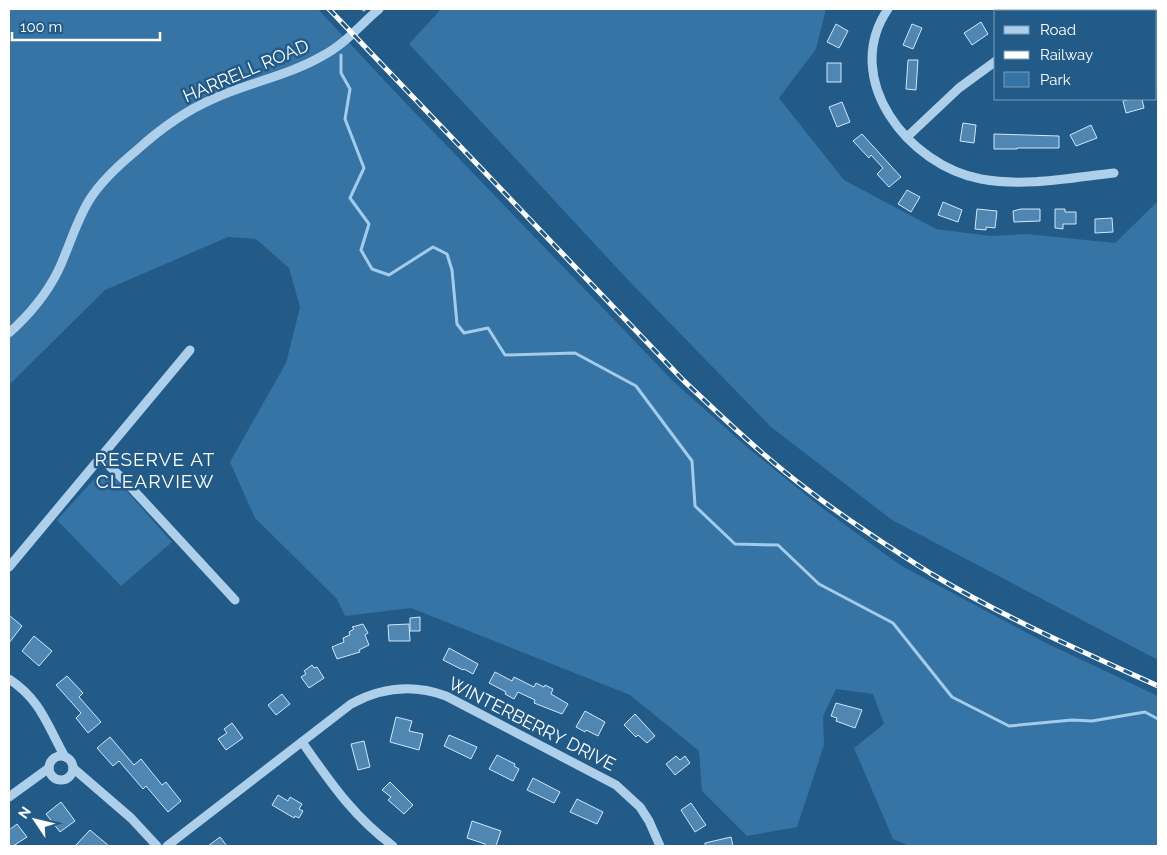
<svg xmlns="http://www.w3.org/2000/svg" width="1167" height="855" viewBox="0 0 1167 855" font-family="Raleway,sans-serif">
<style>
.green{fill:#3674a5}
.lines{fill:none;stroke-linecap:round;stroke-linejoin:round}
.stream{stroke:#a2cceb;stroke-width:3}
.building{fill:#4f86b2;stroke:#d2e7f7}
.minor{stroke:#aecfea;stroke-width:9}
.rail-casing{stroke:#fff;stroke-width:5}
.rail{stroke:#225a88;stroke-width:3;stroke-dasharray:9;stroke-linecap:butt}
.labels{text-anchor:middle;stroke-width:5;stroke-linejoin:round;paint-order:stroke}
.street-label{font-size:18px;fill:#fff;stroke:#225a88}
.neighbourhood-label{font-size:19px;letter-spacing:1px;fill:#fff;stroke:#225a88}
</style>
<rect width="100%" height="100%" fill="#225a88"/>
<g class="green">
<path d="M9,9H318L398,95L674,382L748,448L822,508L900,565L1046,643L1158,696V846H910L893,839L854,748L884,724L873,694L836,689L823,716L824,745L797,827L747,836L702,791L699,751L630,695L411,608L345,616L337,599L255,518L230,462L286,363L300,307L289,268L256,239L228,237L105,290L9,385Z"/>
<path d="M441,9H826L816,49L779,98L844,180L936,229L991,236L1027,234L1115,243L1158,201V660L892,520L771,427L630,282L409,44Z"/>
<path d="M1100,9H1158V93L1156,89V11H1102Z"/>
<path d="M107,475L117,480L172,542L121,586L57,520L96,477Z"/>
</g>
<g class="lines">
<g class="stream">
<path d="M363,9L364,10"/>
<path d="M341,55V73L350,89L345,119L364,168L350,198L369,224L361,250L372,269L389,275L433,247L447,254L452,270L457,324L464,333L488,328L505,355L575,353L636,386L692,461L695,506L735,544L778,545L819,584L893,623L952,697L1009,726L1072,720L1092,721L1145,712L1158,719"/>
</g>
</g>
<g class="building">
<path d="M981,22L988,34L972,45L964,33Z"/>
<path d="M836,24L848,31L839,48L827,42Z"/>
<path d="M912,24L922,28L913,49L903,45Z"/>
<path d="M908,60H918L916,90L906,89Z"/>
<rect x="827" y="63" width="14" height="19"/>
<path d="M1130,99H1142L1144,108L1126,113L1123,101Z"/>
<path d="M842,102L850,122L837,127L829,107Z"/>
<path d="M963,123L976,125L974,143L960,141Z"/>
<path d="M1091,125L1097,138L1076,146L1070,135Z"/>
<path d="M862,134L901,177L889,187L877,174L883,168L871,155L869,158L853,141Z"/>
<path d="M994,134L1059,136V148H1017V149H994Z"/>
<path d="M907,190L920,197L911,212L898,204Z"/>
<path d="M943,202L962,210L958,222L938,215Z"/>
<path d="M977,209L997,211L995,228L986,227V230L975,229Z"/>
<path d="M1021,209H1040V221L1014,222L1013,211Z"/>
<path d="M1055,209H1065V212H1076V224H1063V229L1055,228Z"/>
<path d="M1112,218L1113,232L1095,233V219Z"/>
<path d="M9,615L22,626L9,643Z"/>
<path d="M420,617V631H410V618Z"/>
<path d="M363,624L368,633L365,635L369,645L359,650L360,652L337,659L332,647L344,642L343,638L350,635L349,632L354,629L352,627Z"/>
<path d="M409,624L410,641H389L388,625Z"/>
<path d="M34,636L52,651L39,666L22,651Z"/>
<path d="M449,648L478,664L473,674L464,669L463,670L443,660Z"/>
<path d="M312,665L314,668L317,667L324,678L309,688L301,677L306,674L304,671Z"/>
<path d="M495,672L512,681L514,677L534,687L536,683L544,687L545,685L553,689L551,694L568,704L562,714L534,703L535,700L518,692L514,699L505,694L506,692L489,683Z"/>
<path d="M67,676L83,693L79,697L101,722L88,733L76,718L81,713L56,685Z"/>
<path d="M282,694L290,704L276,715L268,705Z"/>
<path d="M836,703L862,710L855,728L836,721L837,718L831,716Z"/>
<path d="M585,711L605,722L598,736L586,730L585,732L576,727Z"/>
<path d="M635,714L655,736L647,743L638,735L636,737L624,725Z"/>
<path d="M396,717L412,721L409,731L423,734L419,750L390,742Z"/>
<path d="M232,723L243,738L226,750L218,739L227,733L224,729Z"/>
<path d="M449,735L477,747L471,759L444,746Z"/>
<path d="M110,737L134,765L141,759L162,785L166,782L181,801L168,812L146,786L143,789L119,761L113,766L97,748Z"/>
<path d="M364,741L370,767L358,770L351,744Z"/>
<path d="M497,755L515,764L514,766L519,769L513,781L489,769Z"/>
<path d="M676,756L680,760L685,756L690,763L675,775L666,764Z"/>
<path d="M533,778L560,792L554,803L527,790Z"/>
<path d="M390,782L413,805L404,814L388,800L391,797L382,790Z"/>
<path d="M278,795L288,801L290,797L302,804L299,809L303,811L299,818L295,816L294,818L272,805Z"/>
<path d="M577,799L603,812L597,824L570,812Z"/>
<path d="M61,802L75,821L60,832L46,814Z"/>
<path d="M691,803L706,825L695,832L681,810Z"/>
<path d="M472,821L501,831L496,846H485V844L467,838Z"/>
<path d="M17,824L27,837L13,846H9V830Z"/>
<path d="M90,830L109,846H75Z"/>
<path d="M220,837L227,846H208Z"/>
<path d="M731,837L733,846H705V843Z"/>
</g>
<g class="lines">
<g class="minor">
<path d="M888,9C840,79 909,166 981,179C1025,187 1070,178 1114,173"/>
<path d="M907,137L959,88L996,61"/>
<path d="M9,333C28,316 46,295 58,271C69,248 76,221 90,199C102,180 120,164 137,150C160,129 187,110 215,98C251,82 290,75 324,55C345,44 361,24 379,9"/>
<path d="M100,457L126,482L235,600"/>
<path d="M9,567L190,350"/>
<path d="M9,679C41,700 47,725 65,757"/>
<path d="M302,742C331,783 352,815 393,846"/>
<circle cx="61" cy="768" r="12"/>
<path d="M73,768L131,818L157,846"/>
<path d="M9,797L49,768"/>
<path d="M167,846L351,704C382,687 413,684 446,696L616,785L640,807L649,821L660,846"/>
</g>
<g class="rail-casing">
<path id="rail" d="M329,9L683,380C723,418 764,457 808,490C847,520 889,547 930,573C1003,617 1081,651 1158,686"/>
</g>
<use href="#rail" class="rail"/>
</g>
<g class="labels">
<g class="street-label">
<text transform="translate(246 71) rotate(-23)" y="6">HARRELL ROAD</text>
<text transform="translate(532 724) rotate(27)" y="6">WINTERBERRY DRIVE</text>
</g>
<g class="neighbourhood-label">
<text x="155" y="466">RESERVE AT<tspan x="155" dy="22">CLEARVIEW</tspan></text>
</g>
</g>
<rect width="1167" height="855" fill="none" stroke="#ffffff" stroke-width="20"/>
<rect x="994" y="10" width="162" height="90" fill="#225a88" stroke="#7a9cb8"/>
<rect x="1004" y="26" width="25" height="8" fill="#aecfea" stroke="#7a9cb8"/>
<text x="1040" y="35" font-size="15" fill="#ffffff">Road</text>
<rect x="1004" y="51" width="25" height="8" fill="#ffffff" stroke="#7a9cb8"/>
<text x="1040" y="60" font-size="15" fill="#ffffff">Railway</text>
<rect x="1004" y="72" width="25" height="15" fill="#3674a5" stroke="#7a9cb8"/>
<text x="1040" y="85" font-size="15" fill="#ffffff">Park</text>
<g transform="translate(35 820) rotate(305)" stroke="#225a88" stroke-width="4" paint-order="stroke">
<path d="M0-4L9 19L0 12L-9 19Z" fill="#ffffff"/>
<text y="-8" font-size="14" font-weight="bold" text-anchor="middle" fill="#ffffff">N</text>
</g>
<path d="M12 32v8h148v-8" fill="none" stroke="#ffffff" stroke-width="2.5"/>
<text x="20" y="32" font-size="15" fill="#ffffff" stroke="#225a88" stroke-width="4" paint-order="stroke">100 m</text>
</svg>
